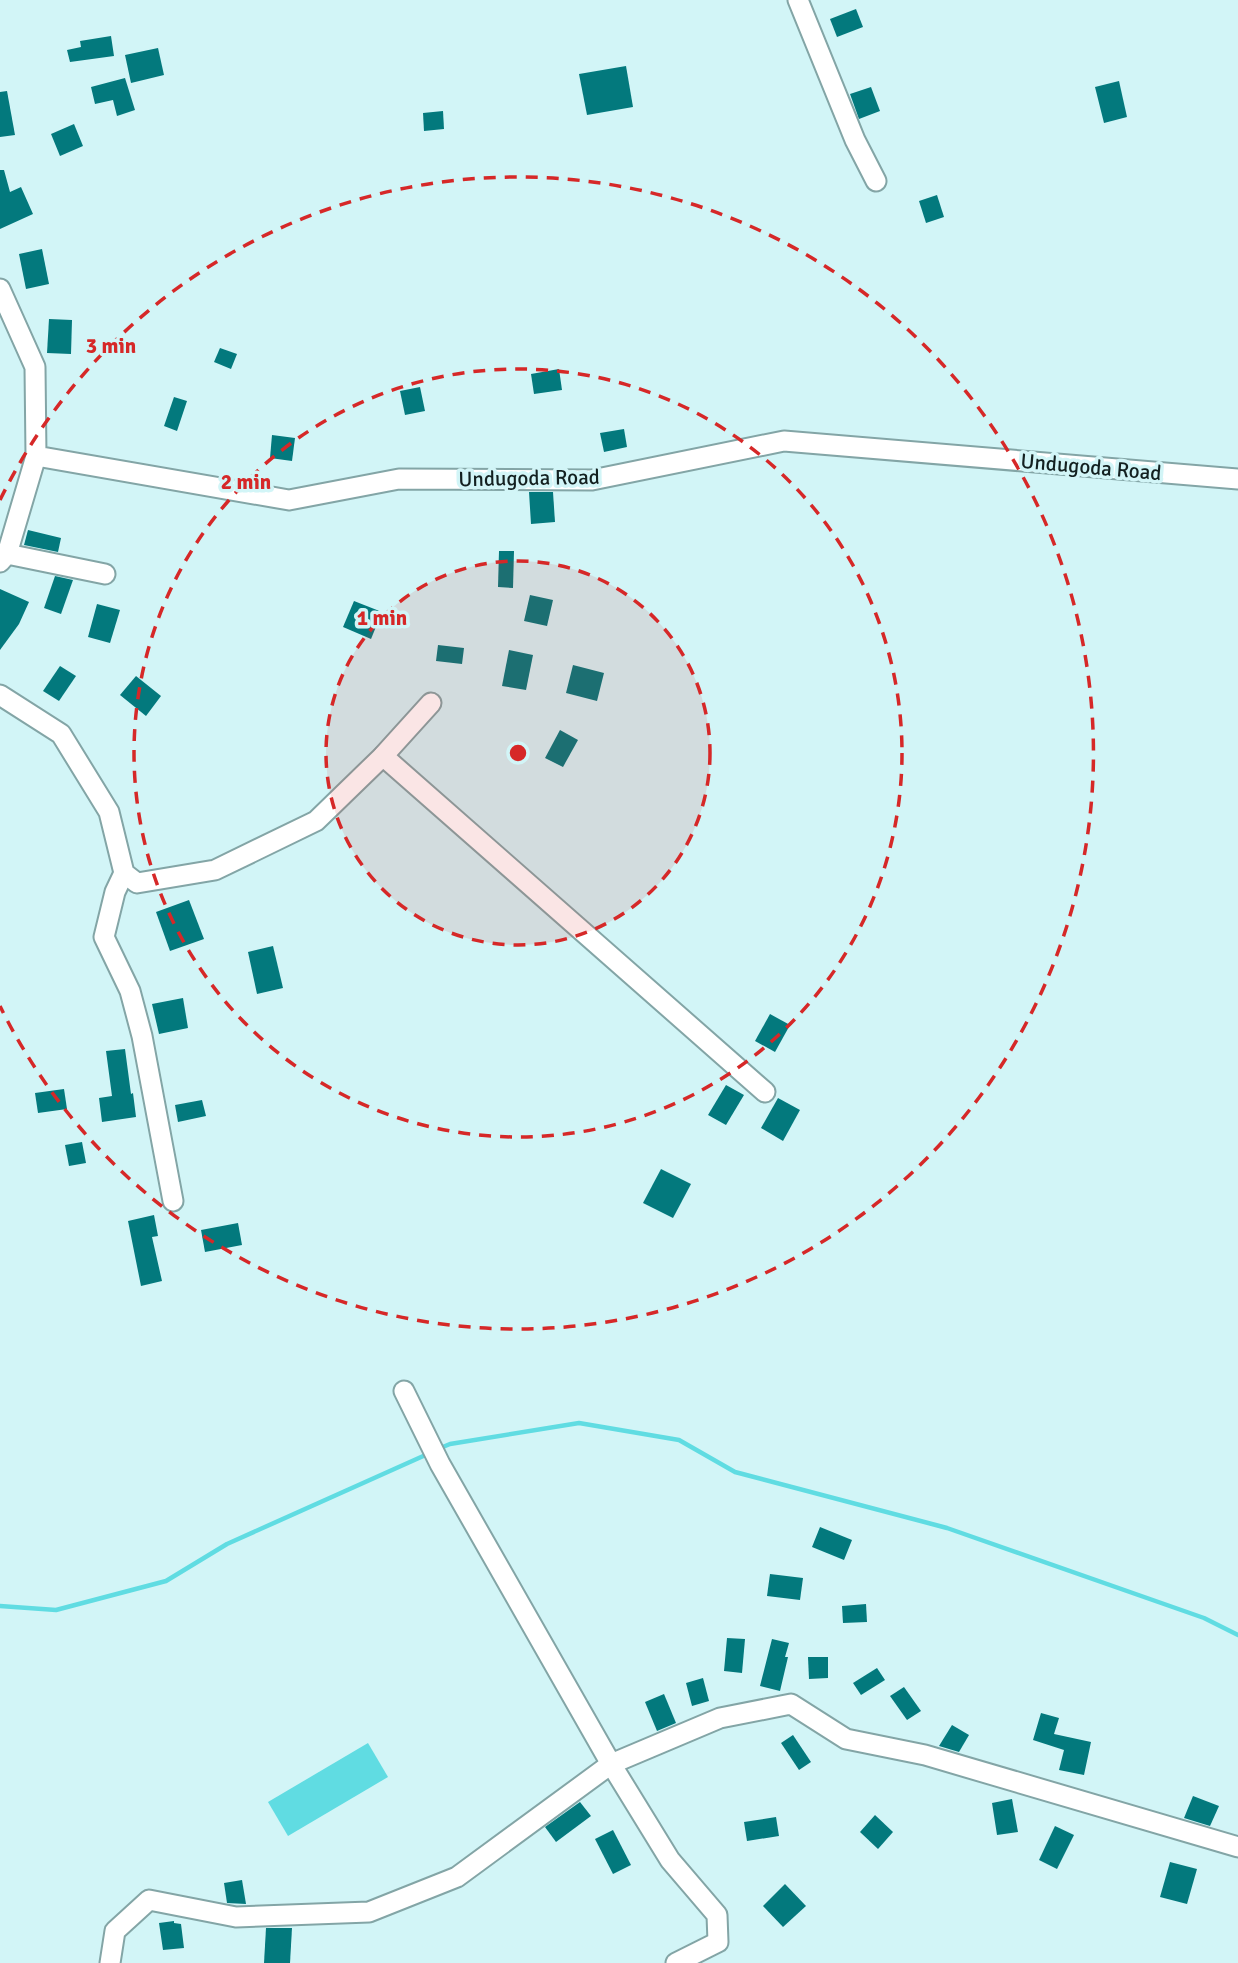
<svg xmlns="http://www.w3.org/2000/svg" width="1238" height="1963" viewBox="0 0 1238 1963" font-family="Signika,sans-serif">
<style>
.water{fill:#60dce2}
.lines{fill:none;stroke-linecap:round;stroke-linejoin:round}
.stream{stroke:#60dce2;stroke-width:4.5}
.building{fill:#03797d}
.minor-casing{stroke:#83a5a6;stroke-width:23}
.minor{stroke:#fff;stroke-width:19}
.ring{fill:none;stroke:#d62828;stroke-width:3.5;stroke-dasharray:12 9}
.labels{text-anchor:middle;stroke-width:7;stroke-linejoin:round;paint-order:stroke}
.street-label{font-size:21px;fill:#132020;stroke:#d2f5f7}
.centre{fill:#d62828;stroke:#d2f5f7;stroke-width:3.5}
.ring-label{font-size:21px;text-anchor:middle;font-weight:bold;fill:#d62828;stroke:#d2f5f7;stroke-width:7;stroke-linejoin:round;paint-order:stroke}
</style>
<rect width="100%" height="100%" fill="#d2f5f7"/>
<path class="water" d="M368,1743L388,1777L288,1836L268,1802Z"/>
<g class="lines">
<g class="stream">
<path d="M438,1449L450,1444L579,1423L679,1440L735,1472L947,1528L1204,1618L1238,1635"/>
<path d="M0,1606L56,1610L166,1581L227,1544L430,1453"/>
</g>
</g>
<g class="building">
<path d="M856,9L863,27L837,37L830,19Z"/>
<path d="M111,36L114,56L70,62L67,50L81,47L80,41Z"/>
<path d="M158,48L164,75L131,83L125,55Z"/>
<path d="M626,66L633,107L587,115L579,74Z"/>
<path d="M125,78L135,110L117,116L113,100L95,104L91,87Z"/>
<path d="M1119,81L1127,117L1104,123L1095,87Z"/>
<path d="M871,87L880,111L859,119L850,94Z"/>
<path d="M7,91L15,135L0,137V92Z"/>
<path d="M443,111L444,129L424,131L423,113Z"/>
<path d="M74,124L83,146L60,156L51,134Z"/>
<path d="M0,170H4L10,192L21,187L33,214L0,229Z"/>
<path d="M937,195L944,217L926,223L919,201Z"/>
<path d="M42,249L49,284L26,289L19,254Z"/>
<path d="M49,319L72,320L71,354L47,353Z"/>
<path d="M220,348L237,354L231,369L214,362Z"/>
<path d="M559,369L562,390L534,394L531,374Z"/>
<path d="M420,387L425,411L405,415L400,391Z"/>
<path d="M174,397L187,401L177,431L164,426Z"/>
<path d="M624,429L627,447L604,452L600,433Z"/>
<path d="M272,435L295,438L292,461L270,458Z"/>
<path d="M529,492H553L555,522L531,524Z"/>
<path d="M28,530L61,538L58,552L24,545Z"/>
<path d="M499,551H514L513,588L498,587Z"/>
<path d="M55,576L73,580L61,614L44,608Z"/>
<path d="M0,589L29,602L19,624L0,650Z"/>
<path d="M530,595L553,600L547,626L524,621Z"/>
<path d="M354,601L382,612L371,639L343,627Z"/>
<path d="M97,604L120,610L110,643L88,637Z"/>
<path d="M438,645L464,648L462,664L436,661Z"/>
<path d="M509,650L533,655L526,690L502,686Z"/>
<path d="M573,665L604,673L597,701L566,693Z"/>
<path d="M60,666L76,676L59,701L43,691Z"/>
<path d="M136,676L161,696L146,716L120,695Z"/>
<path d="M560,730L578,740L563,767L545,758Z"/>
<path d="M189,900L204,939L170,951L156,912Z"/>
<path d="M273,946L283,988L257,994L248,952Z"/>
<path d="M183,998L188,1028L159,1034L152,1004Z"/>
<path d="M770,1014L790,1025L775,1052L755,1041Z"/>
<path d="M125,1049L131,1094L133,1093L136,1117L102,1122L99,1098L112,1096L106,1051Z"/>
<path d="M726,1085L744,1095L726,1125L708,1115Z"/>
<path d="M64,1089L67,1109L38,1113L35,1093Z"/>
<path d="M778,1098L800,1110L783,1141L761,1128Z"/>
<path d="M202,1100L206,1116L178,1122L175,1105Z"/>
<path d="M82,1142L86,1163L69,1166L65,1145Z"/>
<path d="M661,1169L691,1184L673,1218L643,1203Z"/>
<path d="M154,1215L158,1236L152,1237L162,1281L141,1286L128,1221Z"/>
<path d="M238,1223L242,1245L205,1252L201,1230Z"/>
<path d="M820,1527L852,1540L844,1560L812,1547Z"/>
<path d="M770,1574L803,1578L800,1600L767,1596Z"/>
<path d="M866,1604L867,1622L843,1623L842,1606Z"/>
<path d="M727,1638L745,1639L742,1673L724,1671Z"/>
<path d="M772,1639L789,1643L785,1657H788L780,1691L760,1686Z"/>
<path d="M808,1657H828V1678L809,1679Z"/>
<path d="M877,1668L885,1680L861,1695L853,1683Z"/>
<path d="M703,1678L709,1701L692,1706L686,1683Z"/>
<path d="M904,1687L921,1711L907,1720L890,1696Z"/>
<path d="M664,1694L676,1723L657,1731L645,1702Z"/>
<path d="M1041,1713L1059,1718L1054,1734L1091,1742L1084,1775L1059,1770L1064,1750L1033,1740Z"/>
<path d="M952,1725L969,1735L959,1752L939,1746Z"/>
<path d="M793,1735L811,1762L799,1770L781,1743Z"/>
<path d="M1193,1796L1219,1806L1210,1826L1184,1818Z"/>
<path d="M1012,1799L1018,1832L997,1835L992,1803Z"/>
<path d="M580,1802L591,1816L556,1842L545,1827Z"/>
<path d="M875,1815L893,1832L878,1849L860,1832Z"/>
<path d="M776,1817L779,1836L747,1841L744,1822Z"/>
<path d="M1055,1826L1074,1835L1057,1869L1039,1860Z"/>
<path d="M613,1830L631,1865L613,1874L595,1839Z"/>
<path d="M1170,1862L1197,1869L1187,1904L1160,1897Z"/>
<path d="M242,1880L246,1904L227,1903L224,1883Z"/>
<path d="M785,1884L806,1906L783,1927L763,1906Z"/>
<path d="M174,1921V1923L181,1924L184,1948L163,1950L159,1923Z"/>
<path d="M266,1928H292L290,1963H264Z"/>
</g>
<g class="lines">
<g class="minor-casing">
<g id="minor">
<path d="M798,0L855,140L876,181"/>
<path d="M0,289L35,367L36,456L289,500L399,479L592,480L784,441L1238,479"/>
<path d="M7,554L105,574"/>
<path d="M0,562L7,554L36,456"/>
<path d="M0,695L61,734L109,812L124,873L137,883L215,870L316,821L383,756L431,703"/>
<path d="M383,756L765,1092"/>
<path d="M124,873L115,892L104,937L130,991L142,1036L173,1201"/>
<path d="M404,1391L440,1464L611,1764L670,1860L717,1915L718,1942L676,1963"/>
<path d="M110,1963L115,1931L149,1900L236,1917L369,1912L457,1877L611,1764L720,1718L791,1704L846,1739L925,1755L1238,1847"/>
</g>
</g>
<use href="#minor" class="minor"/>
</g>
<circle cx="518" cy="753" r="192" fill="#d62828" fill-opacity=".12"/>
<g class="ring">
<circle cx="518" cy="753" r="192"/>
<circle cx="518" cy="753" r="384"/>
<path d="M0 500A576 576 0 1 1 0 1006"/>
</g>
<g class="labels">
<g class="street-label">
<text transform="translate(1091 467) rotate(5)" y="7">Undugoda Road</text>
<text transform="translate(529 478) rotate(-1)" y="7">Undugoda Road</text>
</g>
</g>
<circle cx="518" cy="753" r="10" class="centre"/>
<g class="ring-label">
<text x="111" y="353">3 min</text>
<text x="246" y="489">2 min</text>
<text x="382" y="625">1 min</text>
</g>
</svg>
